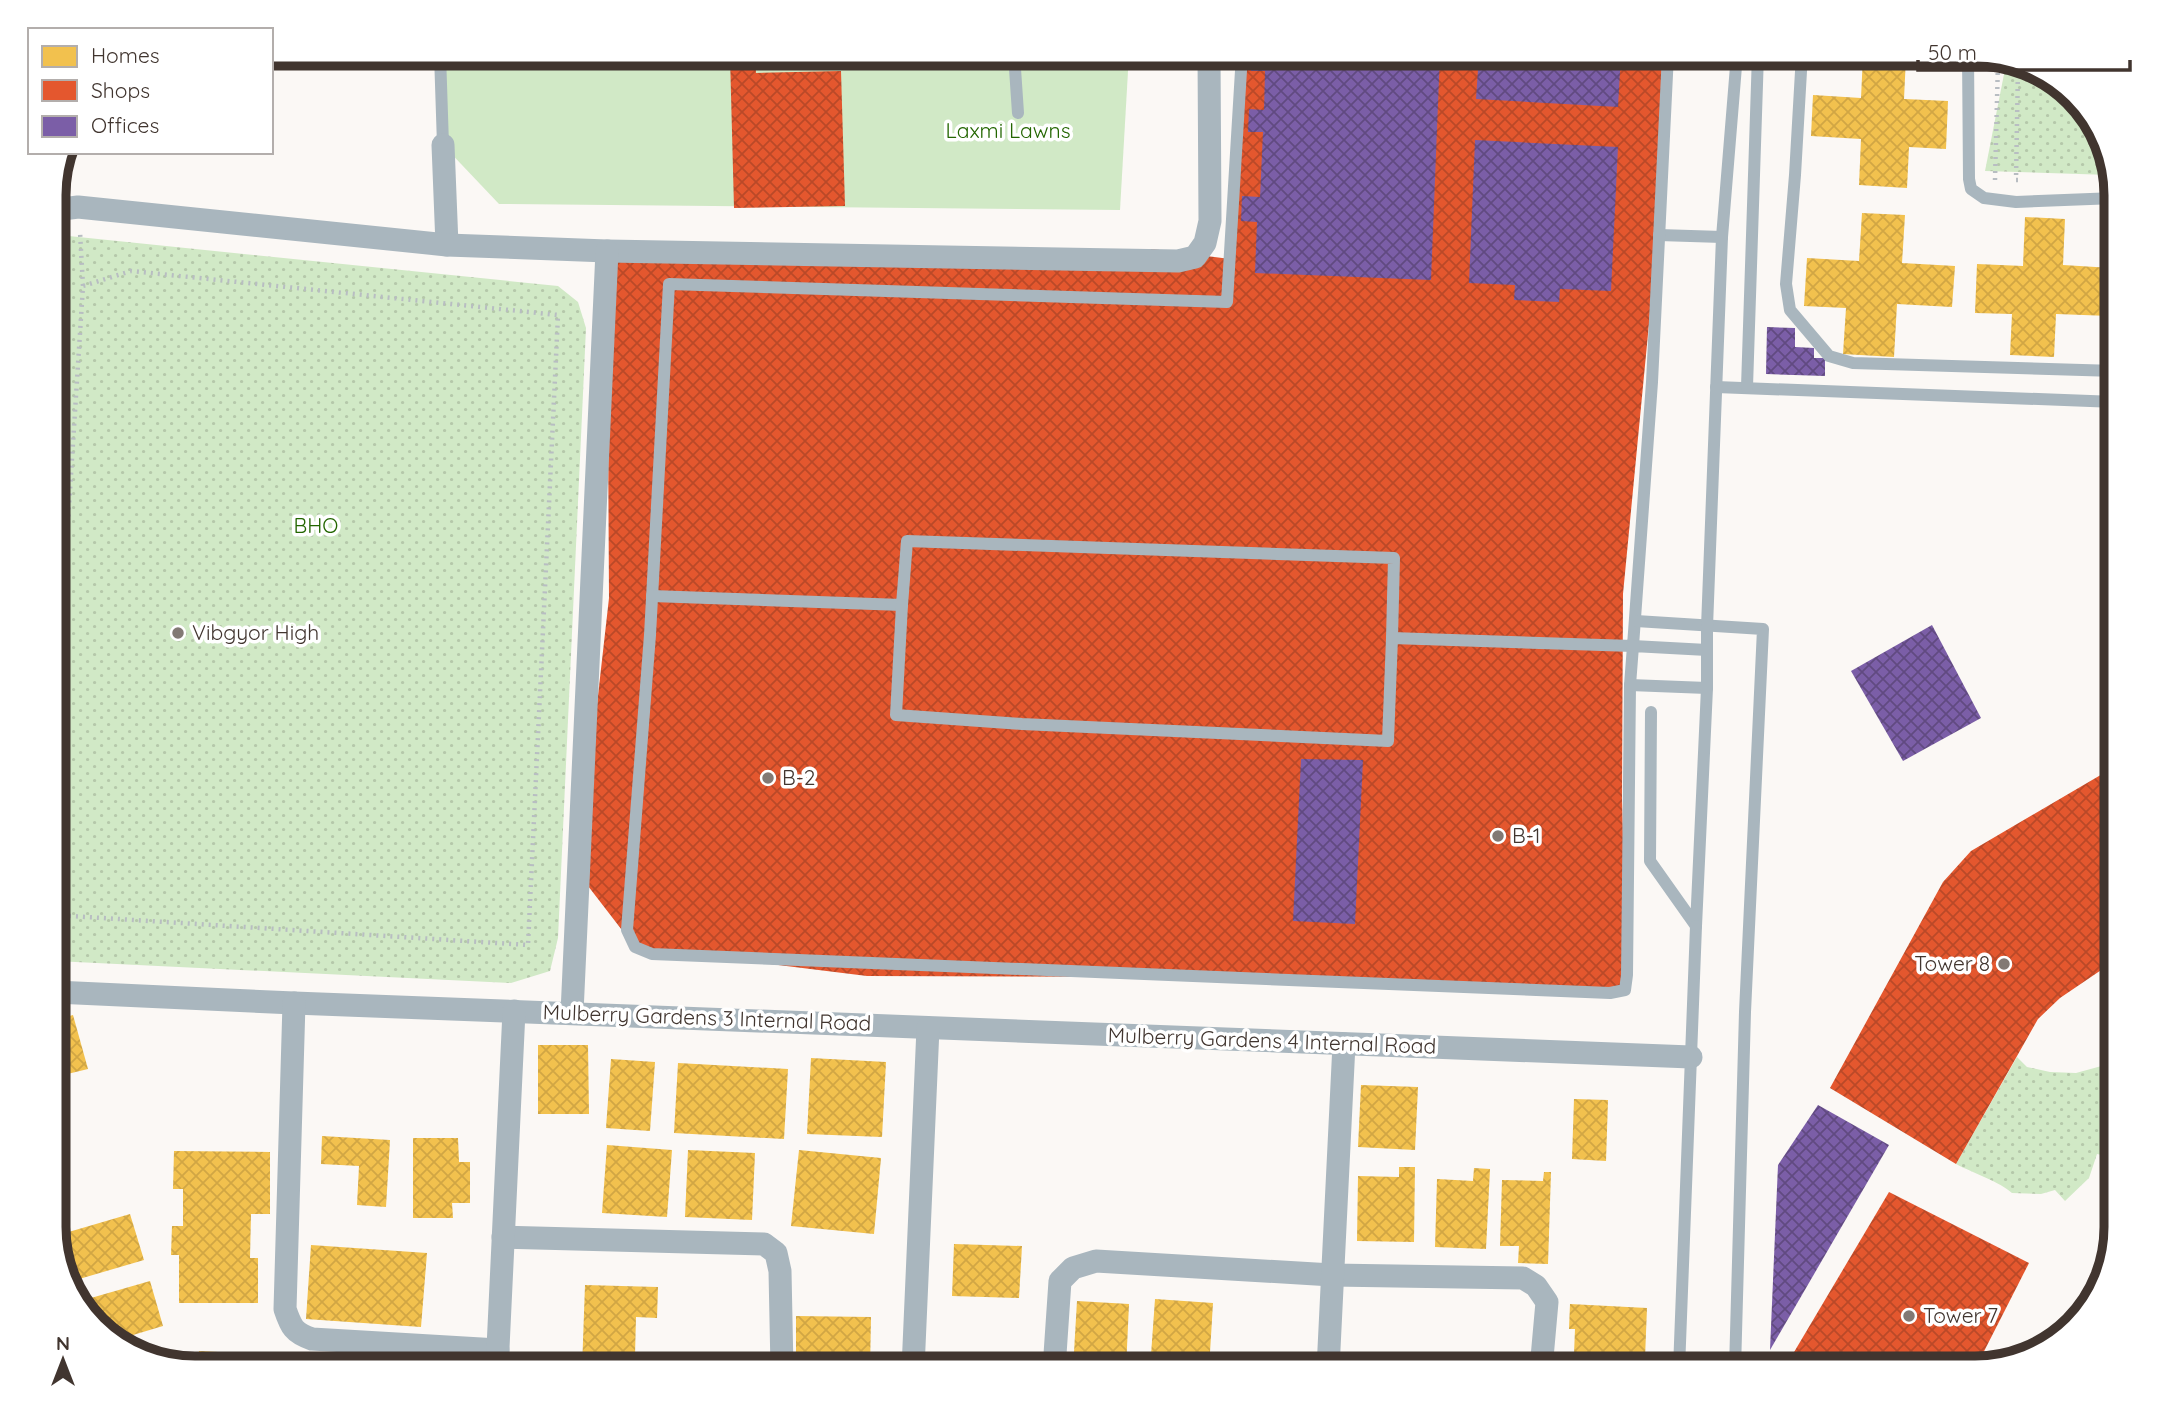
<svg xmlns="http://www.w3.org/2000/svg" width="2170" height="1423" viewBox="0 0 2170 1423" font-family="Quicksand,sans-serif">
<style>
.grass{fill:url(#grass-dots)}
.garden{fill:#d1e9c6}
.homes{fill:url(#homes-cross-hatch)}
.shops{fill:url(#shops-cross-hatch)}
.offices{fill:url(#offices-cross-hatch)}
.lines{fill:none;stroke-linecap:round;stroke-linejoin:round}
.path{stroke:#b8bdc2;stroke-width:4.5;stroke-dasharray:2 5;stroke-linecap:butt}
.lane{stroke:#a9b6be;stroke-width:12}
.street{stroke:#a9b6be;stroke-width:23}
.poi-dot{fill:#827974;stroke:#fff;stroke-width:2.5}
.labels{text-anchor:middle;stroke-width:7;stroke-linejoin:round;paint-order:stroke}
.park-label{font-size:21px;fill:#236600;stroke:#fff}
.poi-label{font-size:21px;fill:#41352f;stroke:#fff;text-anchor:start}
.street-label{font-size:21px;fill:#41352f;stroke:#fff}
.rim{fill:none;stroke:#41352f;stroke-width:9}
</style>
<defs>
<pattern id="grass-dots" width="8" height="8" patternUnits="userSpaceOnUse" patternTransform="scale(1.75)"><rect width="8" height="8" fill="#d1e9c6"/><path d="M2 2h.1M6 6h.1" fill="none" stroke="#b5c8aa" stroke-width="1.8" stroke-linecap="round"/></pattern>
<pattern id="homes-cross-hatch" width="8" height="8" patternUnits="userSpaceOnUse" patternTransform="scale(1.75)"><rect width="8" height="8" fill="#f2c14e"/><path d="M0 0l8 8M0 8l8-8" fill="none" stroke="#d1a644"/></pattern>
<pattern id="shops-cross-hatch" width="8" height="8" patternUnits="userSpaceOnUse" patternTransform="scale(1.75)"><rect width="8" height="8" fill="#e4572e"/><path d="M0 0l8 8M0 8l8-8" fill="none" stroke="#ba4928"/></pattern>
<pattern id="offices-cross-hatch" width="8" height="8" patternUnits="userSpaceOnUse" patternTransform="scale(1.75)"><rect width="8" height="8" fill="#7b5ea7"/><path d="M0 0l8 8M0 8l8-8" fill="none" stroke="#614a81"/></pattern>
</defs>
<rect width="100%" height="100%" fill="#fbf8f5"/>
<g class="grass">
<path d="M2006,64L2053,78L2097,125L2110,175L1985,171Z"/>
<path d="M59,235L558,286L578,302L586,328L558,938L550,971L511,983L55,961V328Z"/>
<path d="M2017,1057L2027,1067L2050,1072L2076,1073L2116,1062L2115,1158L2097,1154L2089,1178L2065,1201L2055,1190L2041,1194L2012,1193C2000,1182 1973,1173 1956,1164Z"/>
</g>
<path class="garden" d="M440,54H1129L1120,210L499,204L443,145Z"/>
<g class="homes">
<path d="M1863,55L1906,57L1904,99L1948,101L1946,149L1909,147L1907,188L1859,185L1861,139L1811,136L1813,95L1861,98Z"/>
<path d="M1862,213L1905,215L1902,263L1955,266L1952,307L1897,304L1894,357L1843,354L1846,308L1804,306L1807,258L1859,261Z"/>
<path d="M2025,217L2065,219L2063,265L2112,268L2110,316L2056,314L2054,357L2010,355L2012,314L1975,313L1977,264L2023,266Z"/>
<path d="M73,1015L88,1069L55,1077V1020Z"/>
<path d="M538,1045H588L589,1114H538Z"/>
<path d="M811,1058L886,1062L882,1137L807,1134Z"/>
<path d="M611,1059L655,1062L650,1131L606,1128Z"/>
<path d="M678,1063L788,1069L784,1139L674,1133Z"/>
<path d="M1361,1085L1418,1087L1415,1150L1358,1147Z"/>
<path d="M1574,1099L1608,1100L1606,1161L1572,1159Z"/>
<path d="M322,1136L390,1140L386,1207L357,1205L359,1166L321,1164Z"/>
<path d="M413,1138H458L459,1162H470V1203H452L453,1218H413Z"/>
<path d="M607,1145L672,1150L667,1217L602,1213Z"/>
<path d="M688,1150L755,1153L752,1220L685,1217Z"/>
<path d="M799,1150L881,1158L874,1234L791,1226Z"/>
<path d="M174,1151L270,1152V1214H251L250,1258H258V1303H179V1255H171L172,1226H183V1189H173Z"/>
<path d="M1399,1167H1415L1414,1242L1357,1241L1358,1176L1399,1177Z"/>
<path d="M1474,1168L1490,1169L1486,1249L1435,1247L1437,1179L1473,1181Z"/>
<path d="M1544,1172H1551L1548,1264L1518,1263L1519,1246H1500L1502,1180L1543,1181Z"/>
<path d="M130,1214L144,1260L69,1282L55,1236Z"/>
<path d="M954,1244L1022,1246L1019,1298L952,1296Z"/>
<path d="M311,1245L427,1253L421,1327L306,1319Z"/>
<path d="M150,1281L163,1326L113,1341L77,1302Z"/>
<path d="M585,1285L658,1287L657,1318L636,1317L635,1355L623,1354V1369H582Z"/>
<path d="M1155,1299L1213,1303L1209,1369H1150Z"/>
<path d="M1077,1301L1129,1304L1126,1369H1073Z"/>
<path d="M1570,1304L1647,1308L1645,1358L1574,1354L1575,1329H1569Z"/>
<path d="M796,1316L871,1317L870,1369H796Z"/>
<path d="M199,1351L237,1353L236,1369H198Z"/>
<path d="M685,1357L717,1358L716,1369H685Z"/>
</g>
<g class="shops">
<path d="M1242,54H1662L1661,199L1623,594L1622,799L1627,975L1625,990L1216,977L867,976L635,947L578,873L609,598L607,251L1152,249L1230,259Z"/>
<path d="M730,56H755L756,73L841,71L845,206L734,208Z"/>
<path d="M2116,766V960L2060,998L2038,1019L1956,1164L1830,1088L1943,882L1971,851Z"/>
<path d="M1889,1192L2029,1263L1975,1369H1784Z"/>
</g>
<g class="offices">
<path d="M1251,54H1440L1431,280L1255,273L1257,222L1241,221L1242,196L1260,197L1263,132H1248L1249,109L1264,110L1265,71H1251Z"/>
<path d="M1479,54H1621L1618,107L1476,99Z"/>
<path d="M1475,140L1618,147L1611,291L1560,289L1559,302L1514,300L1515,285L1469,283Z"/>
<path d="M1767,327L1795,328V347L1814,348V358H1825V376L1766,374Z"/>
<path d="M1932,625L1981,718L1903,761L1851,671Z"/>
<path d="M1301,759L1363,760L1355,924L1293,921Z"/>
<path d="M1818,1105L1889,1145L1770,1350L1778,1165Z"/>
</g>
<g class="lines">
<g class="path">
<path d="M1995,180L1998,61"/>
<path d="M2018,180H2016L2018,67"/>
<path d="M55,726L83,286L80,232"/>
<path d="M55,915L528,945L558,315L131,271L83,286"/>
</g>
<g class="lane">
<path d="M440,54L443,145"/>
<path d="M1014,54L1018,113"/>
<path d="M1242,54L1227,302L669,284L650,635L627,930L635,947L652,954L1610,993L1625,990L1627,975L1630,685"/>
<path d="M1802,54L1795,175L1786,284L1790,310L1829,356L1853,363L2116,371"/>
<path d="M1968,54L1969,179L1971,189L1984,198L2016,202L2116,198"/>
<path d="M1659,235L1722,237"/>
<path d="M1716,387L2116,402"/>
<path d="M1747,387L1758,54"/>
<path d="M652,596L902,605L907,541L1394,558L1392,638"/>
<path d="M902,605L896,715L1022,724L1388,741L1392,638L1633,646L1652,382L1668,54"/>
<path d="M1636,621L1763,629L1745,1012L1735,1369"/>
<path d="M1707,650L1633,646L1630,685L1707,688"/>
<path d="M1651,712L1650,861L1696,926L1707,688V627L1722,237L1737,54"/>
<path d="M1679,1369L1696,926"/>
</g>
<g class="street">
<path d="M443,145L447,245"/>
<path d="M55,210L78,207L447,245L607,251L1178,261L1195,257L1205,243L1210,221L1209,54"/>
<path d="M55,992L294,1003L1691,1057"/>
<path d="M294,1003L285,1309C291,1327 294,1333 312,1339L498,1350"/>
<path d="M572,1013L607,251"/>
<path d="M503,1237L764,1244L776,1253L780,1271L782,1369"/>
<path d="M497,1369L514,1011"/>
<path d="M913,1369L928,1028"/>
<path d="M1054,1369L1060,1281L1073,1268L1096,1261L1332,1275L1523,1278L1536,1286L1547,1302L1541,1369"/>
<path d="M1328,1369L1344,1044"/>
</g>
</g>
<g class="poi-dot">
<circle cx="178" cy="633" r="7"/>
<circle cx="768" cy="778" r="7"/>
<circle cx="1498" cy="836" r="7"/>
<circle cx="2004" cy="964" r="7"/>
<circle cx="1909" cy="1316" r="7"/>
</g>
<g class="labels">
<g class="park-label">
<text x="1008" y="138">Laxmi Lawns</text>
<text x="316" y="533">BHO</text>
</g>
<g class="poi-label">
<text x="192" y="640">Vibgyor High</text>
<text x="782" y="785">B-2</text>
<text x="1512" y="843">B-1</text>
<text x="1990" y="971" text-anchor="end">Tower 8</text>
<text x="1923" y="1323">Tower 7</text>
</g>
<g class="street-label">
<text transform="translate(707 1018) rotate(2)" y="7">Mulberry Gardens 3 Internal Road</text>
<text transform="translate(1272 1041) rotate(2)" y="7">Mulberry Gardens 4 Internal Road</text>
</g>
</g>
<path d="M0 0H2170V1423H0ZM195 66H1975A129 129 0 0 1 2104 195V1227A129 129 0 0 1 1975 1356H195A129 129 0 0 1 66 1227V195A129 129 0 0 1 195 66Z" fill="#fff" fill-rule="evenodd"/>
<path class="rim" d="M195 66H1975A129 129 0 0 1 2104 195V1227A129 129 0 0 1 1975 1356H195A129 129 0 0 1 66 1227V195A129 129 0 0 1 195 66Z"/>
<rect x="28" y="28" width="245" height="126" fill="#ffffff" stroke="#b3aeac" stroke-width="2"/>
<rect x="42" y="46" width="35" height="21" fill="#f2c14e" stroke="#b3aeac" stroke-width="2"/>
<text x="91" y="63" font-size="21" fill="#41352f">Homes</text>
<rect x="42" y="80" width="35" height="21" fill="#e4572e" stroke="#b3aeac" stroke-width="2"/>
<text x="91" y="98" font-size="21" fill="#41352f">Shops</text>
<rect x="42" y="116" width="35" height="21" fill="#7b5ea7" stroke="#b3aeac" stroke-width="2"/>
<text x="91" y="133" font-size="21" fill="#41352f">Offices</text>
<g transform="translate(63 1360)" stroke="#ffffff" stroke-width="5" paint-order="stroke">
<path d="M0-5L12 26L0 18L-12 26Z" fill="#41352f"/>
<text y="-10" font-size="19" font-weight="bold" text-anchor="middle" fill="#41352f">N</text>
</g>
<path d="M1918 60v10h212v-10" fill="none" stroke="#41352f" stroke-width="3.5"/>
<text x="1928" y="60" font-size="21" fill="#41352f" stroke="#ffffff" stroke-width="5" paint-order="stroke">50 m</text>
</svg>
